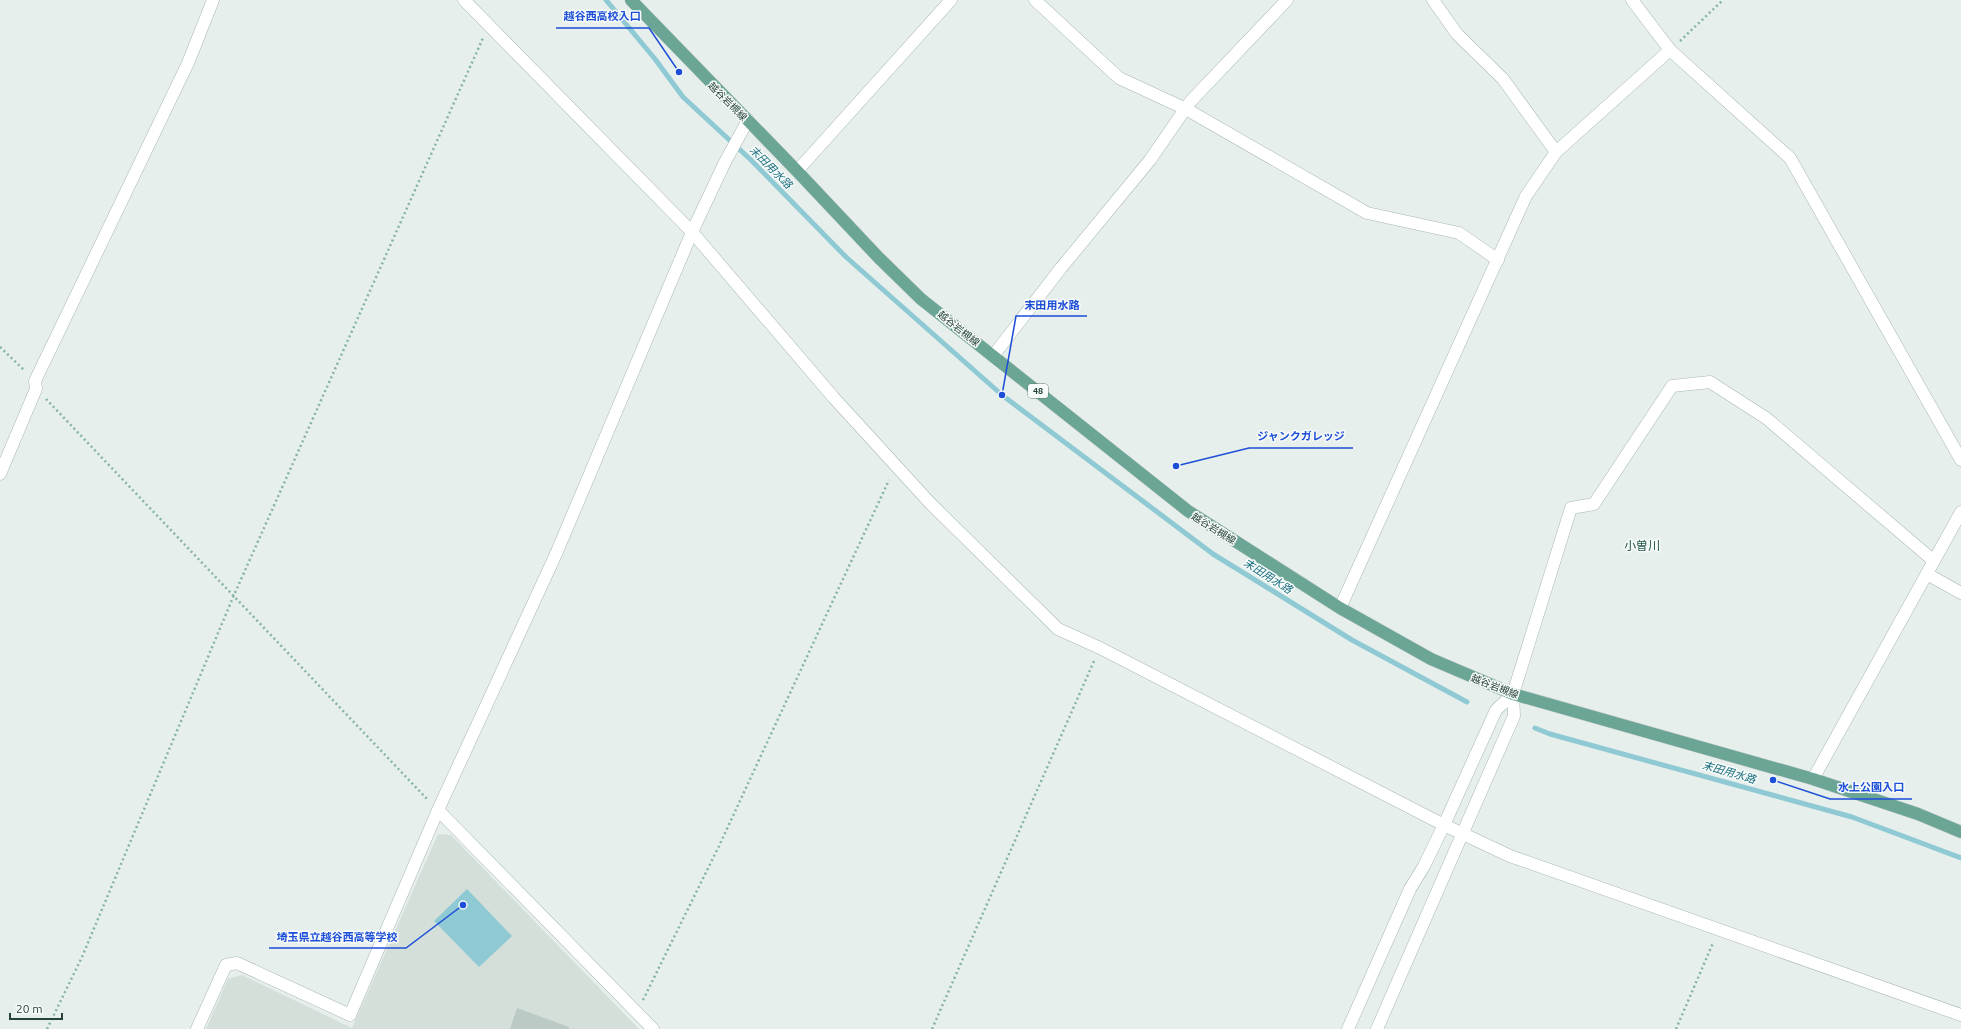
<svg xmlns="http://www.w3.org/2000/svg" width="1961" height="1029" viewBox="0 0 1961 1029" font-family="Ubuntu,'Noto Sans JP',sans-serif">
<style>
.built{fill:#d4dfda}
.water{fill:#8ec9d4}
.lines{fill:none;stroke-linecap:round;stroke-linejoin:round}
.stream{stroke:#8ec9d4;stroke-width:5}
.building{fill:#bbcac4}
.minor-casing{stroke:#a8b8b2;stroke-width:13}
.major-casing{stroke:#c2cac8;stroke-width:13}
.path{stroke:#86b3a5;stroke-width:2.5;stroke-dasharray:2 3;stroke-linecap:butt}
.minor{stroke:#fff;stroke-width:12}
.major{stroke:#6aa596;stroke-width:12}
.labels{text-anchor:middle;stroke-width:3;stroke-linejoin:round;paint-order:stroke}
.shield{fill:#f7fbf9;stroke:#637a73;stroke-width:1}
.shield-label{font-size:9px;font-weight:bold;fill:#24423a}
.street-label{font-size:10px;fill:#24423a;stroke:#f7fbf9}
.water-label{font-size:11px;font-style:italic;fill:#1c6f80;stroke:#f7fbf9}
.quarter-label{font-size:12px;fill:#1f5548;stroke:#f7fbf9}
.leader{fill:none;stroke:#1d4ed8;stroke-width:1.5}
.callout-dot{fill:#1d4ed8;stroke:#f7fbf9;stroke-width:1.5}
.callout-label{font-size:11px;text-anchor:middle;font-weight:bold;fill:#1d4ed8;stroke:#f7fbf9;stroke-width:3;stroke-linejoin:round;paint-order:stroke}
</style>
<rect width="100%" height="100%" fill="#e6efeb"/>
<path class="built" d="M438,834L451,835L639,1029H206L228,979L242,975L352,1028Z"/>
<path class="water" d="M467,889L512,936L479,967L434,921Z"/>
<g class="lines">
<g class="stream">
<path d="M606,0L655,59L683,97L751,160L846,257L1002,395L1213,554L1352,640L1467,702"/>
<path d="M1535,728L1550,734L1852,817L1961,858"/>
</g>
</g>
<path class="building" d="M517,1008L569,1027V1029H510Z"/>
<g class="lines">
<g class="minor-casing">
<g id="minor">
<path d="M464,0L692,232L834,398L930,503L1058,629L1100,648L1444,825L1510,856L1961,1015"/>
<path d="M1035,0L1119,78L1186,109L1367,213L1459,233L1498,260"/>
<path d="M1433,0L1457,34L1503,79L1556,152"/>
<path d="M1632,0L1670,50L1790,158L1961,460"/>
<path d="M797,171L951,0"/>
<path d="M993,356L1061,268L1150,160L1190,102L1287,0"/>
<path d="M0,474L36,389L35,381L188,63L213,0"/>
<path d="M1927,574L1961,593"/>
<path d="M1340,608L1526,196L1556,152L1670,50"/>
<path d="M1813,779L1961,512"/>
<path d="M438,810L653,1029"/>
<path d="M197,1029L226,965L237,963L350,1015L438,810L556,554L692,232L724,164L748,120"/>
<path d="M1348,1029L1410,889L1424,866L1444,825L1496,710L1513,694"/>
<path d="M1377,1029L1514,716L1513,694L1571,508L1594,504L1672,386L1710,382L1766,418L1934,561"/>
</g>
</g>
<g class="major-casing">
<path id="major" d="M631,0L797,171L879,258L921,299L1188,511L1340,608L1431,659L1513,694L1813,779L1918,814L1961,832"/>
</g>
<g class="path">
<path d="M1680,41L1723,0"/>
<path d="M0,347L24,370"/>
<path d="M46,399L428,800"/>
<path d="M643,1000L719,846L889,480"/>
<path d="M47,1029L82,957L234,595L483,38"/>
<path d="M932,1029L1094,661"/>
<path d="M1676,1029L1713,943"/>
</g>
<use href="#minor" class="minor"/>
<use href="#major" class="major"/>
</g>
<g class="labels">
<rect class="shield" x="1028" y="384" width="20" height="14" rx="3"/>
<g class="shield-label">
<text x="1038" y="394">48</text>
</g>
<g class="street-label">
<text transform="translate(728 101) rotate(45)" y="4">越谷岩槻線</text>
<text transform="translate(959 328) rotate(39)" y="4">越谷岩槻線</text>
<text transform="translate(1214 528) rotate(32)" y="4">越谷岩槻線</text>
<text transform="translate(1495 686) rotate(21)" y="4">越谷岩槻線</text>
</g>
<g class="water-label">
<text transform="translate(771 167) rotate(45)" y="4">末田用水路</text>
<text transform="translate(1268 576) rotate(32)" y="4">末田用水路</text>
<text transform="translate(1729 772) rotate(16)" y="4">末田用水路</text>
</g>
<g class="quarter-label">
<text x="1642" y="550">小曽川</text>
</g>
</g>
<path class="leader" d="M679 72L649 28H556M1002 395L1016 316H1087M1176 466L1249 448H1353M1773 780L1830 799H1912M463 905L406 948H269"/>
<g class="callout-dot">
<circle cx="679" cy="72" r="4"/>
<circle cx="1002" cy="395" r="4"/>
<circle cx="1176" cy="466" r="4"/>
<circle cx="1773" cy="780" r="4"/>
<circle cx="463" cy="905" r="4"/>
</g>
<g class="callout-label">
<text x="602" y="20">越谷西高校入口</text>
<text x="1052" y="309">末田用水路</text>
<text x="1301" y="440">ジャンクガレッジ</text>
<text x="1871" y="791">水上公園入口</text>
<text x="337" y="941">埼玉県立越谷西高等学校</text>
</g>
<path d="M10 1013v6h52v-6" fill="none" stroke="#24423a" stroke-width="2"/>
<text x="16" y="1013" font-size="12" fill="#24423a" stroke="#f7fbf9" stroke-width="3" paint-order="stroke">20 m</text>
</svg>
